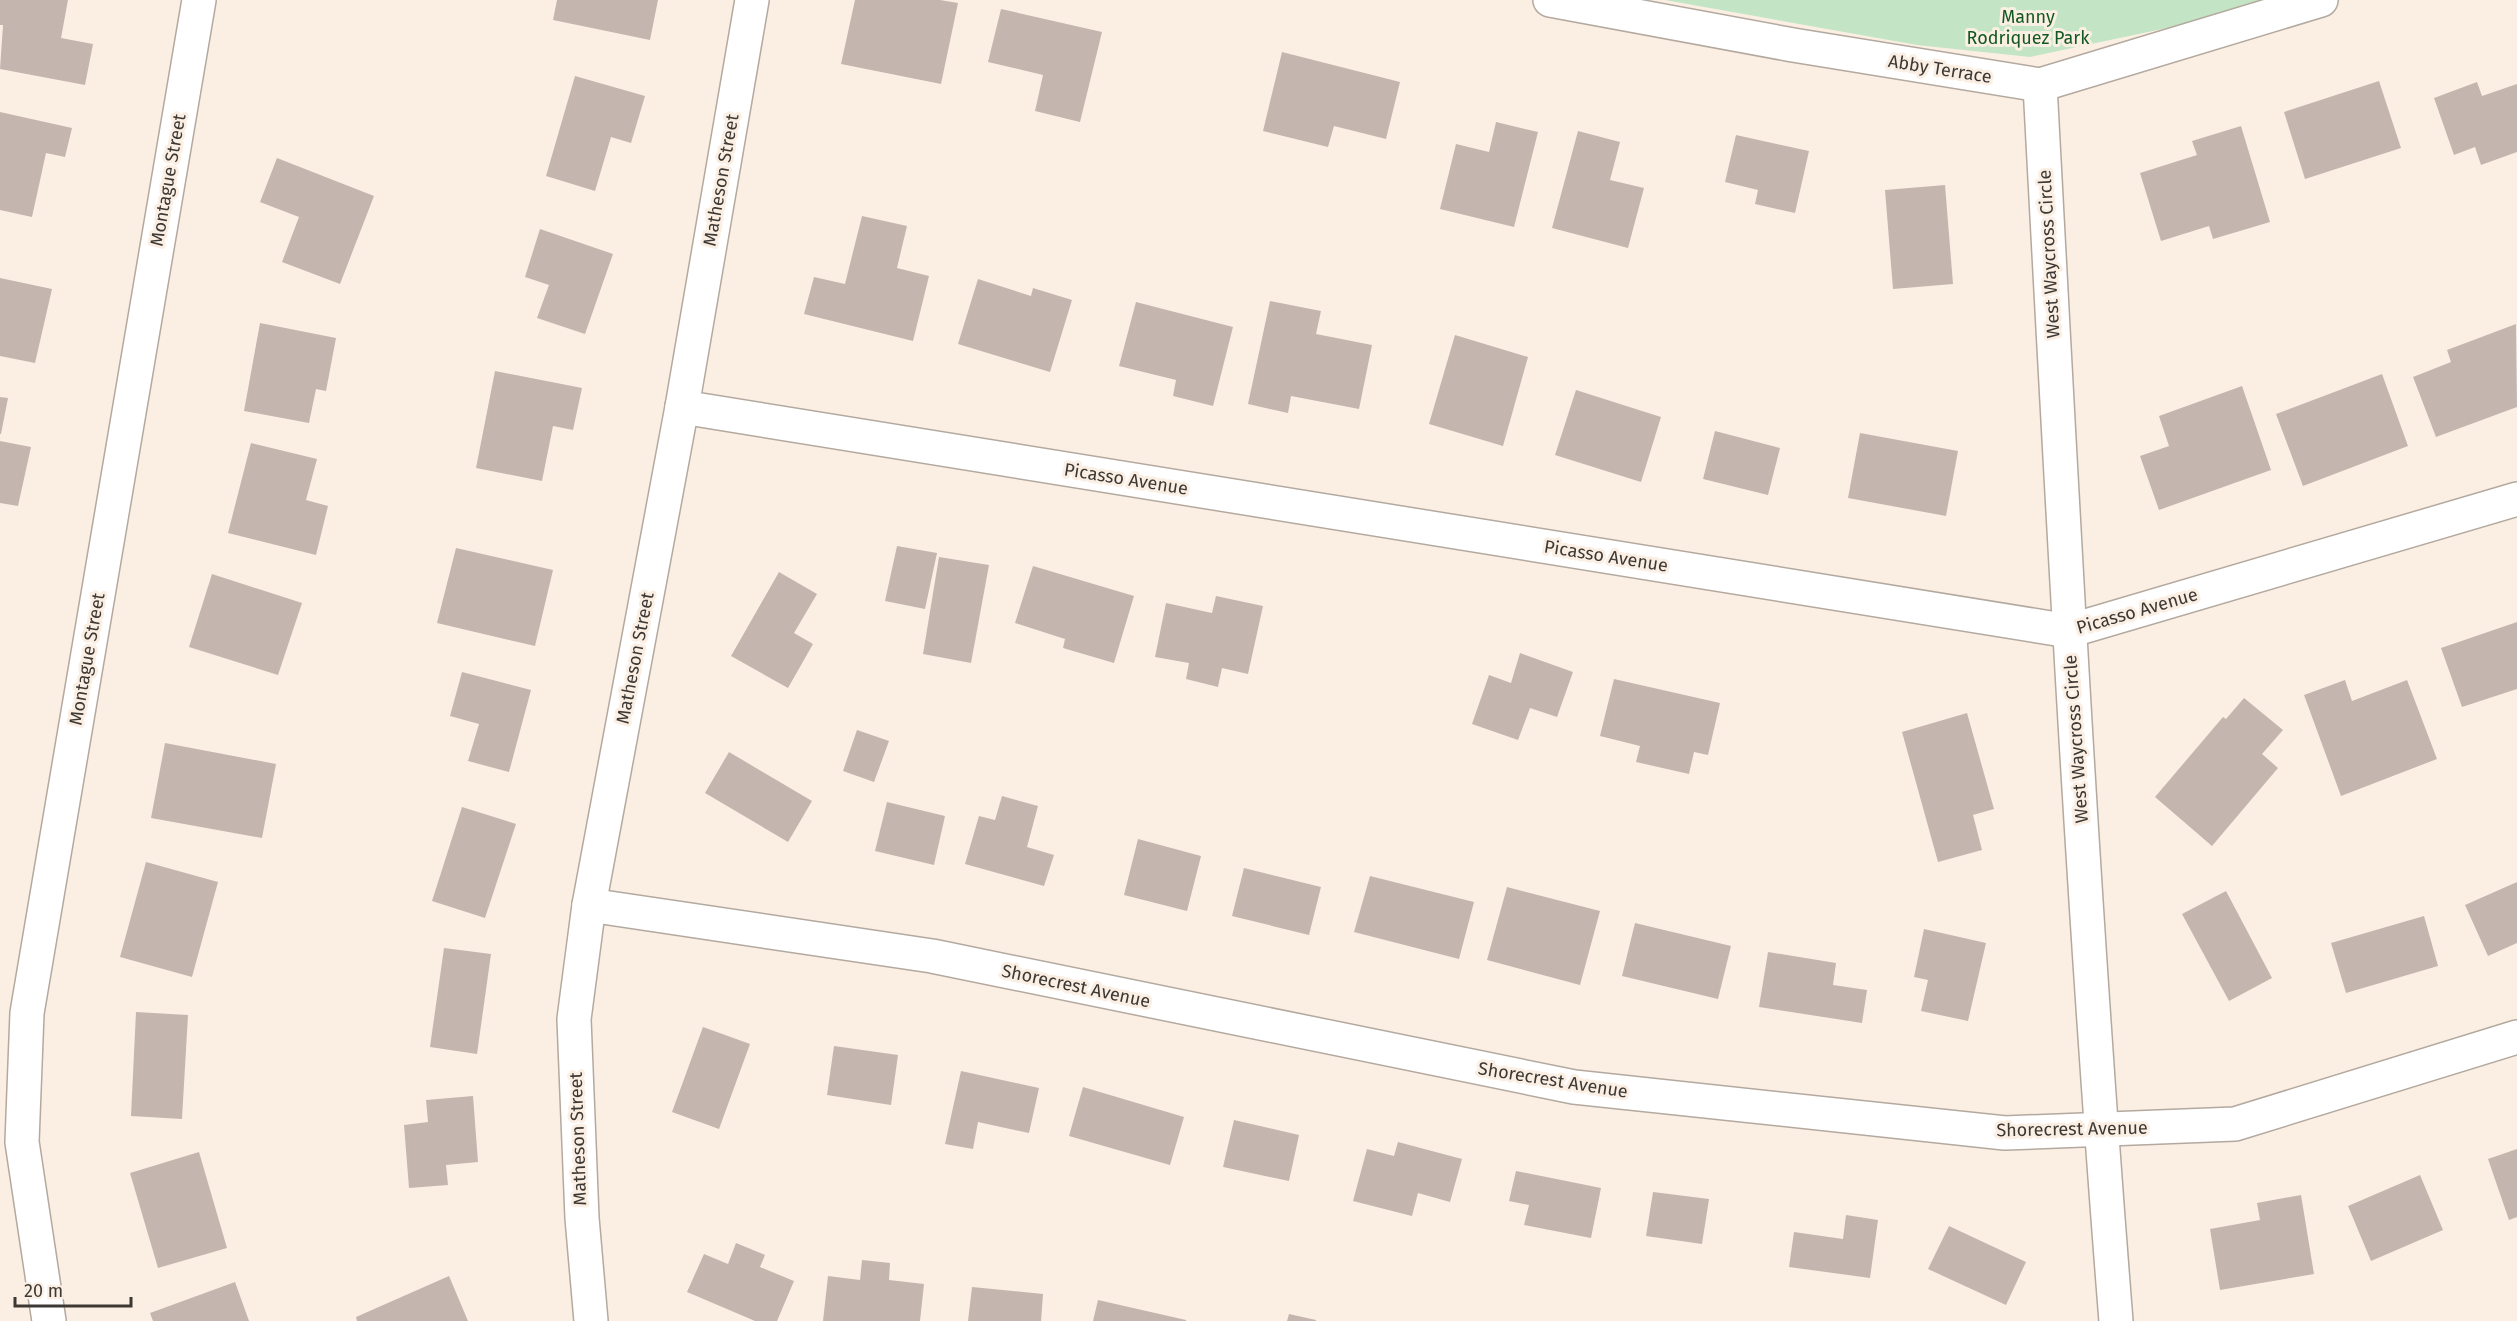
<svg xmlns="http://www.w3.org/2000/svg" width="2517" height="1321" viewBox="0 0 2517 1321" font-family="'Fira Sans',sans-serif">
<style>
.green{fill:#c3e5c5}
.building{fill:#c5b5af}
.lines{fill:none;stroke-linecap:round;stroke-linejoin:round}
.street-casing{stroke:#b4a99f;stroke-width:36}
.street{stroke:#fff;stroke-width:33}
.labels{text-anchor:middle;stroke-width:6;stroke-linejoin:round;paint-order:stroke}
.park-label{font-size:18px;fill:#125921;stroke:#fbefe4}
.street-label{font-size:18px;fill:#3c3834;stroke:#fbefe4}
</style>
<rect width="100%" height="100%" fill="#fbefe4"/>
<path class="green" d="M1665,0H2263L2186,24L2030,57L1917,45Z"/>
<g class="building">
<path d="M0,0H68L61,38L93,44L85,85L0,69L3,25H0Z"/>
<path d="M557,0H658L650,40L553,20Z"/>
<path d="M855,0H940L958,3L941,84L841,64Z"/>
<path d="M1001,9L1102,32L1080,122L1035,111L1043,75L988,62Z"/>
<path d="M1282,52L1400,82L1386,139L1334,126L1328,147L1263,131Z"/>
<path d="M575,76L645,96L631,143L611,137L595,191L546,176Z"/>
<path d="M2379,81L2401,148L2305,179L2284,112Z"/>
<path d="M2477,82L2482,96L2517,84V152L2481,165L2475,147L2454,155L2434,98Z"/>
<path d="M0,112L72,128L65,157L46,153L32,217L0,210Z"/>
<path d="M1496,122L1538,132L1514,227L1440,209L1456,144L1489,152Z"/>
<path d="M2241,126L2270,222L2213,239L2209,226L2161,241L2140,173L2197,155L2192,141Z"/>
<path d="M1578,131L1620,142L1610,180L1644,188L1628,248L1552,228Z"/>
<path d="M1736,135L1809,151L1795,213L1755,204L1758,190L1725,182Z"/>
<path d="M277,158L374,196L340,284L282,262L299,217L260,202Z"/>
<path d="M1945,185L1953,284L1893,289L1885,190Z"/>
<path d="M862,216L907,226L897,268L929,276L913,341L804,314L814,277L845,284Z"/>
<path d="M540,229L613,254L585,334L537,318L549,285L525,277Z"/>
<path d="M0,278L52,289L35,363L0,356Z"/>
<path d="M978,279L1031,296L1033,288L1072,300L1050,372L958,344Z"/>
<path d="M1270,301L1321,311L1316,334L1372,345L1359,409L1291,396L1288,413L1248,404Z"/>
<path d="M1136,302L1233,327L1213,406L1173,396L1176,380L1119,366Z"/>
<path d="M260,323L336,338L326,391L316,389L309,423L244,411Z"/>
<path d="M2516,324L2517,407L2436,437L2413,377L2451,362L2447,350Z"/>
<path d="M1455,335L1528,357L1503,446L1429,424Z"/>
<path d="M495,371L582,388L573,430L553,426L542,481L476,468Z"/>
<path d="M2382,374L2408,446L2303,486L2276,414Z"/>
<path d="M2242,386L2271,470L2159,510L2140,456L2169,446L2159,416Z"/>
<path d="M1576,390L1661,417L1641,482L1555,455Z"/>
<path d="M0,397L8,398L1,434H0Z"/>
<path d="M1715,431L1780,448L1768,495L1703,479Z"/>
<path d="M1860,433L1958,451L1946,516L1848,498Z"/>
<path d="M0,441L31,447L18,506L0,503Z"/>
<path d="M251,443L317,459L306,500L328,506L316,555L228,533Z"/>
<path d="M897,546L937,553L925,609L885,601Z"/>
<path d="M456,548L553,570L535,646L437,623Z"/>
<path d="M939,557L989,565L971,663L923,654Z"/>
<path d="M1033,566L1134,596L1114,663L1063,648L1065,639L1015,623Z"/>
<path d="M779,572L817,594L794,633L813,644L788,688L731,656Z"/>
<path d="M212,574L302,603L278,675L189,647Z"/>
<path d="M1216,596L1263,606L1248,674L1222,668L1218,687L1186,679L1189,663L1155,657L1166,603L1212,613Z"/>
<path d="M2517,622V689L2462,707L2441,648Z"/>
<path d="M1520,653L1573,672L1557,717L1530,708L1518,740L1472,724L1489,675L1511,683Z"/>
<path d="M462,672L531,690L509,772L468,761L479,724L450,716Z"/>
<path d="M1614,679L1720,703L1708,755L1694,752L1689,774L1636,762L1640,746L1600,736Z"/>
<path d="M2345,680L2352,701L2407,680L2437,759L2341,796L2304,695Z"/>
<path d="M2244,698L2283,730L2262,754L2278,768L2212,846L2155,797L2223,717L2226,719Z"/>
<path d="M1967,713L1994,809L1973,815L1982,850L1938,862L1902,732Z"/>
<path d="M857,730L889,741L874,782L843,771Z"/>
<path d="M165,743L276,764L262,838L151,818Z"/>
<path d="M729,752L812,801L788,842L705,793Z"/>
<path d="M1002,796L1038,806L1027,847L1054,855L1044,886L965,864L979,816L995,820Z"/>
<path d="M887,802L945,816L934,865L875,851Z"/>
<path d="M462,807L516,824L485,918L432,901Z"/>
<path d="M1138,839L1201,856L1187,911L1124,895Z"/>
<path d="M146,862L218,882L192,977L120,957Z"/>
<path d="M1244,868L1321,887L1309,935L1232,916Z"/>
<path d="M1370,876L1474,902L1459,959L1354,932Z"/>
<path d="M2517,882V943L2488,956L2465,905Z"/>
<path d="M1507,887L1600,911L1580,985L1487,960Z"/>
<path d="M2226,891L2272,978L2229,1001L2182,914Z"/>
<path d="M2424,916L2438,966L2346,993L2331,943Z"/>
<path d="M1635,923L1731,946L1718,999L1622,976Z"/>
<path d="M1924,929L1986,943L1968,1021L1921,1011L1928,980L1914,977Z"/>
<path d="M444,948L491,954L477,1054L430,1047Z"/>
<path d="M1768,952L1836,963L1833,985L1867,990L1862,1023L1759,1007Z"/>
<path d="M136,1012L188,1015L182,1119L131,1116Z"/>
<path d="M703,1027L750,1044L719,1129L672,1112Z"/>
<path d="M834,1046L898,1055L891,1105L827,1095Z"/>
<path d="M961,1071L1039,1088L1029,1133L978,1122L973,1149L945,1144Z"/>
<path d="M1083,1087L1184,1117L1170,1165L1069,1136Z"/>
<path d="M473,1096L478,1162L446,1165L448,1185L409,1188L404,1125L428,1122L426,1100Z"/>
<path d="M1234,1120L1299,1135L1289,1181L1223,1167Z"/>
<path d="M1398,1142L1462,1159L1450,1202L1418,1193L1412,1216L1353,1201L1367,1149L1394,1156Z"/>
<path d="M2517,1149V1217L2509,1220L2488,1159Z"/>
<path d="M199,1152L227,1248L158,1268L130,1173Z"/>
<path d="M1516,1171L1601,1188L1591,1238L1524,1225L1529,1205L1509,1201Z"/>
<path d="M2420,1175L2443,1230L2371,1261L2348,1206Z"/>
<path d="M1653,1192L1709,1199L1702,1244L1646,1236Z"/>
<path d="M2301,1195L2314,1274L2220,1290L2210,1229L2260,1220L2257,1203Z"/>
<path d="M1846,1215L1878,1220L1870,1278L1789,1267L1794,1232L1843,1239Z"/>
<path d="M1949,1226L2026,1262L2006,1305L1928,1269Z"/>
<path d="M736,1243L765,1255L760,1267L794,1281L777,1321H755L687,1292L704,1254L728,1264Z"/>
<path d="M862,1260L890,1263L889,1280L924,1284L920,1321H823L828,1276L860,1280Z"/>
<path d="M449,1276L468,1321H357L356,1317Z"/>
<path d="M235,1282L249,1321H153L150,1313Z"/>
<path d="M972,1287L1043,1294L1041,1321H968Z"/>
<path d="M1098,1300L1186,1320V1321H1093Z"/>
<path d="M1289,1314L1316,1320V1321H1287Z"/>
</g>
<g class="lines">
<g class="street-casing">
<g id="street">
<path d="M1550,0L1793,45L2040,85L2321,0"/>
<path d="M2040,85C2062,497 2083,909 2116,1321"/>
<path d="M682,407L2069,631L2517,499"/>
<path d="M589,905L932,956L1574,1087L2005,1133L2235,1124L2517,1037"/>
<path d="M49,1321L22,1142L27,1013L199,0"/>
<path d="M591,1321L582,1218L574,1019L589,905L682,407L752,0"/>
</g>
</g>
<use href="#street" class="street"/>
</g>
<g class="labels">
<g class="park-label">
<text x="2028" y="23">Manny<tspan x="2028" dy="21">Rodriquez Park</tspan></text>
</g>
<g class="street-label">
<text transform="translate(1940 69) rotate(9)" y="6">Abby Terrace</text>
<text transform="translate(168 180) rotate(-80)" y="6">Montague Street</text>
<text transform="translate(721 180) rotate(-80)" y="6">Matheson Street</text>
<text transform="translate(2049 254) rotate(-93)" y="6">West Waycross Circle</text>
<text transform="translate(1126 479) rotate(9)" y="6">Picasso Avenue</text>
<text transform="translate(1606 556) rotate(9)" y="6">Picasso Avenue</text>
<text transform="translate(2137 611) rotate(-16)" y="6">Picasso Avenue</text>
<text transform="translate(635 658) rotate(-79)" y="6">Matheson Street</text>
<text transform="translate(87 659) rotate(-80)" y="6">Montague Street</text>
<text transform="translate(2076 739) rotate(-94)" y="6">West Waycross Circle</text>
<text transform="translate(1076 986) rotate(12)" y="6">Shorecrest Avenue</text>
<text transform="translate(1553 1080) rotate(9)" y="6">Shorecrest Avenue</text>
<text transform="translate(2072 1129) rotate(-1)" y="6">Shorecrest Avenue</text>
<text transform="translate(578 1139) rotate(-92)" y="6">Matheson Street</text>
</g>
</g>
<path d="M15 1297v9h116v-9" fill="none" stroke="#3c3834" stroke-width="3"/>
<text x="24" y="1297" font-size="18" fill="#3c3834" stroke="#fbefe4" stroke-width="4.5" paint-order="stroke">20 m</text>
</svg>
